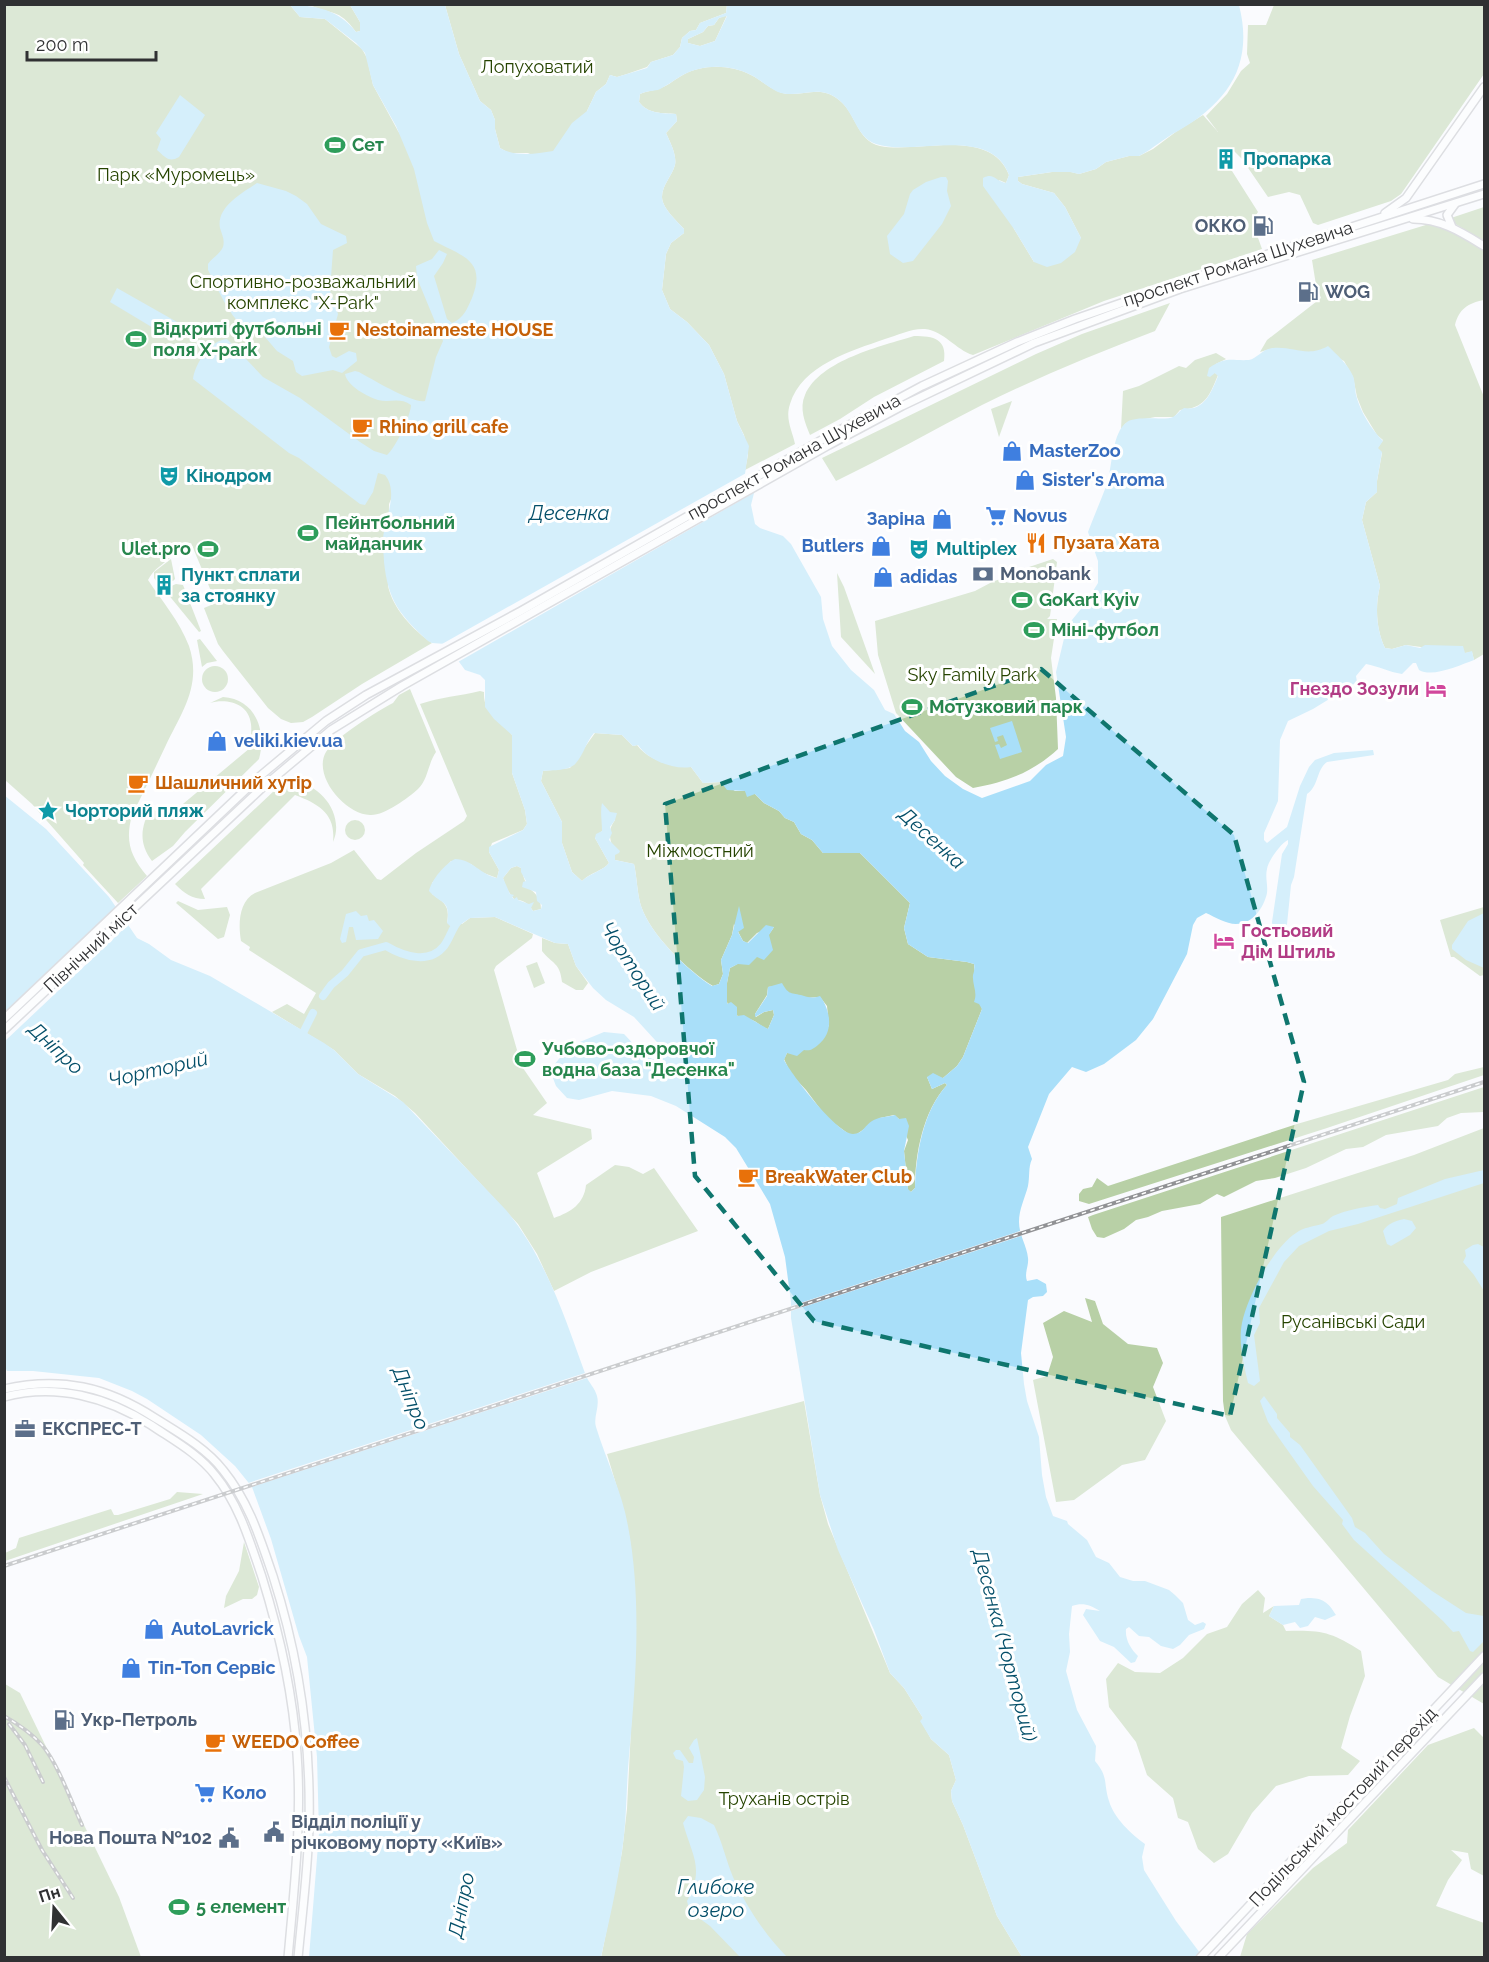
<svg xmlns="http://www.w3.org/2000/svg" width="1489" height="1962" viewBox="0 0 1489 1962" font-family="Raleway,sans-serif">
<style>
.green{fill:#b8d0a6}
.water{fill:#a9dff9;fill-rule:evenodd}
.pier{fill:#fafbfe}
.lines{fill:none;stroke-linecap:round;stroke-linejoin:round}
.river{stroke:#a9dff9;stroke-width:8}
.major-casing{stroke:#babbc1;stroke-width:10}
.major{stroke:#fff;stroke-width:7}
.rail-casing{stroke:#919295;stroke-width:4}
.rail{stroke:#fff;stroke-width:1.5;stroke-dasharray:4.5;stroke-linecap:butt}
.marked{fill:none;stroke:#0f766e;stroke-width:4.5;stroke-dasharray:12 8;stroke-linejoin:round}
.labels{text-anchor:middle;stroke-width:6;stroke-linejoin:round;paint-order:stroke}
.park-label{font-size:18px;fill:#264401;stroke:#fff}
.leisure-label{font-size:18px;font-weight:bold;fill:#27864d;stroke:#fff;text-anchor:start}
.culture-label{font-size:18px;font-weight:bold;fill:#0d838f;stroke:#fff;text-anchor:start}
.service-label{font-size:18px;font-weight:bold;fill:#4e5e75;stroke:#fff;text-anchor:start}
.street-label{font-size:18px;fill:#303133;stroke:#fff}
.food-label{font-size:18px;font-weight:bold;fill:#c56008;stroke:#fff;text-anchor:start}
.shop-label{font-size:18px;font-weight:bold;fill:#366cbe;stroke:#fff;text-anchor:start}
.hotel-label{font-size:18px;font-weight:bold;fill:#b23c85;stroke:#fff;text-anchor:end}
.water-label{font-size:20px;font-style:italic;fill:#044f69;stroke:#fff}
</style>
<rect width="100%" height="100%" fill="#fafbfe"/>
<g class="green">
<path d="M727,4L726,13L700,23L696,30L690,31L682,38L680,47L673,55L651,62L647,67L627,74L617,77L610,75L606,84L596,92L587,111L586,128L568,173L528,153H509L500,148L495,129V120L491,110L480,101L459,54L445,5Z"/>
<path d="M5,5H290L300,17L325,19L362,49L367,58L373,85L398,131L490,267L389,504L388,586C393,609 413,630 432,643L362,684L312,717L303,722L291,723L281,719L268,708L223,651L218,644L204,608L216,603L191,543C179,546 180,548 172,556C163,565 154,568 148,580C162,601 180,622 189,646C202,685 182,712 166,745C155,768 144,792 132,815C125,841 130,856 147,876L118,903L83,865L84,863L32,804L5,780Z"/>
<path d="M310,5H350L360,22V31L356,32C338,7 332,16 310,5Z"/>
<path d="M1274,5H1484V74L1401,194L1391,201L1318,225L1313,223L1300,195L1289,192L1268,197L1242,159L1234,151C1227,152 1220,152 1218,160L1220,163L1232,171L1258,212L1252,221L1262,249L1104,301L973,355C956,350 944,331 925,329C912,328 898,335 885,339C851,351 802,365 790,404C785,419 792,430 795,444L745,470L748,455L744,435L737,421L724,374L709,345L687,322L670,309L662,290L666,254L671,243L684,233V229C677,221 662,208 662,197C662,185 672,176 675,165C677,155 670,142 666,133L677,121L676,114C662,113 648,114 639,102L640,94C647,91 651,91 657,89C665,88 674,80 681,76C702,64 729,64 751,75C763,81 773,92 787,94C807,95 821,85 839,100C857,114 856,140 880,146C917,154 990,126 1009,175L1006,183L999,180L1014,229L1034,262L1081,238L1065,207L1054,193L1022,184L1018,181V177L1052,172H1071L1079,174L1096,169L1106,162L1129,156H1139L1153,149L1177,131L1203,115L1218,132L1206,116L1227,94L1241,71L1250,63L1247,54L1248,25H1266Z"/>
<path d="M727,15L715,41L700,46L688,43V39L703,32L708,26L714,25L719,18Z"/>
<path d="M1484,207V241L1452,222L1451,218Z"/>
<path d="M1429,224L1450,229L1484,249V300C1468,303 1459,309 1455,325L1484,397V654L1474,660L1472,652L1465,653L1406,645L1392,649L1385,648C1376,629 1375,606 1380,586L1362,520L1366,502L1377,492V481L1382,453L1377,449L1383,440L1377,435L1363,412L1357,397L1353,377L1344,361L1321,350L1310,353L1274,348L1260,352L1267,340L1321,298L1316,285L1312,260Z"/>
<path d="M1170,303L1155,331C1097,353 1038,377 982,405C933,430 886,457 836,481L822,458L1036,354L1082,334Z"/>
<path d="M914,336C934,336 947,339 944,361L874,397L840,419L810,435C805,423 799,408 805,395C820,360 882,346 914,336Z"/>
<path d="M1216,353L1226,359L1216,364L1215,373L1218,375C1209,397 1205,408 1180,410L1174,417H1155L1126,423L1121,429L1123,391L1139,386L1179,366L1186,368L1195,360Z"/>
<path d="M1012,401L999,437L991,409Z"/>
<path d="M171,559L175,579L173,581L157,582L154,578V572Z"/>
<path d="M1053,559L1057,562L1050,616L1047,619H1057L1051,658L1056,698L1058,749C1033,772 1007,782 973,788L956,777L896,713L878,655L875,621L975,591L992,582L1003,578L1006,582C1019,586 1019,575 1026,568Z"/>
<path d="M837,573L844,587L875,674L841,637Z"/>
<path d="M176,584L183,585L201,631L199,632L167,593L169,587Z"/>
<path d="M200,639L217,661L207,663L202,667L197,640Z"/>
<circle cx="215" cy="679" r="13"/>
<path d="M410,689L436,752C428,763 428,780 418,789C408,798 384,816 370,815C346,815 312,776 326,752C336,737 376,712 393,703L399,695Z"/>
<path d="M480,691L484,692C483,716 501,718 512,735V773L525,810L527,824L523,830L492,843L489,852L499,870L497,878L481,872L471,864L451,861L432,883V894C445,903 450,906 447,923L462,924L470,918L495,917L533,934L532,938L496,966L494,970L517,1050L514,1055L547,1103L533,1115L591,1129L592,1139L537,1173L554,1218C571,1212 584,1204 586,1185L615,1165L629,1167L643,1174L654,1168L698,1231L591,1272L554,1291L537,1254L518,1224L415,1113L395,1096L358,1074L334,1050L272,1012L287,1004L304,1014L316,993L249,950L250,947L241,941C238,924 239,901 255,893L331,863L354,850L377,879L381,880L416,853L464,821L467,816L420,704C440,697 460,696 480,691Z"/>
<path d="M223,697C255,699 267,730 259,759L185,832L173,846L152,861C138,842 141,827 151,807L165,819L250,748C250,741 252,732 251,724C249,703 226,698 210,703Z"/>
<path d="M595,733L622,735L633,746L637,745C650,762 671,765 691,767L703,783L721,782L735,791H745L755,794L764,803L779,811L785,818L794,822L801,834L812,840L823,853H860L910,903L904,928L908,944L928,957L967,962L974,964L977,994L982,1009L963,1057L957,1066L943,1078L927,1077L932,1089L945,1083L947,1085C923,1111 915,1154 915,1188L911,1192L908,1190L904,1151L908,1140L899,1119L894,1115L880,1118L857,1134L850,1135L827,1118L806,1090L791,1074L784,1059L787,1053L829,1026L827,1006L820,997L806,998C800,994 797,997 792,995C783,992 777,985 768,987L767,995L755,1014L756,1017L764,1012L773,1010L774,1015L768,1029C761,1027 758,1022 752,1020C747,1018 741,1018 738,1016C720,1007 727,983 730,968C746,960 765,942 774,927L757,933L747,943L743,941L734,924L732,935L721,960L723,974L719,984L713,986C688,971 650,934 641,906C637,893 637,877 634,864L615,860C614,844 604,835 615,820L602,804V831L595,838L609,863C603,871 591,872 582,881L572,872L562,843V822L541,781L543,771L570,768Z"/>
<path d="M293,783C321,782 345,816 333,842C336,814 319,804 295,795L201,889L205,899C192,899 184,893 175,884L275,790Z"/>
<circle cx="355" cy="830" r="10"/>
<path d="M517,866L521,868C523,874 525,884 529,888C536,894 541,898 541,909L533,911C528,903 525,901 514,899L506,888L503,878L511,868Z"/>
<path d="M178,901L198,910L227,907L230,915L224,937L218,939L176,903Z"/>
<path d="M1484,907V975L1480,976L1454,957H1451L1440,920Z"/>
<path d="M542,938L555,943L568,944L576,966L588,983L583,990H576L562,982C560,962 552,964 542,951Z"/>
<path d="M537,962L545,983L534,988L526,966Z"/>
<path d="M1484,1067V1075L1327,1128L1089,1204L1079,1201V1194L1083,1189L1092,1187L1097,1178L1108,1186L1297,1124L1448,1080L1455,1074Z"/>
<path d="M1484,1087V1112L1461,1113L1447,1118L1438,1126L1386,1135L1363,1147L1346,1149L1306,1168L1275,1178L1256,1181L1224,1197L1217,1194L1200,1204L1162,1211L1148,1217L1136,1220L1124,1229L1104,1238L1097,1237L1092,1229L1088,1217L1093,1215Z"/>
<path d="M1484,1128V1704L1438,1677L1231,1430L1225,1416L1223,1401L1221,1217L1414,1155Z"/>
<path d="M1085,1298L1095,1301L1103,1324L1128,1344L1157,1348L1163,1363L1153,1387L1166,1421L1145,1460L1122,1465L1074,1500L1056,1502L1033,1380L1047,1376L1053,1357L1043,1323L1064,1311L1092,1322Z"/>
<path d="M804,1401L820,1495L828,1524L890,1673L904,1688L923,1718L921,1721L931,1739L949,1755L956,1780L951,1791L952,1801L963,1825L997,1916L1022,1957L601,1958L622,1852L627,1809L634,1668L635,1608L630,1540L624,1511L607,1454Z"/>
<path d="M177,1492L203,1494L5,1561V1553L16,1548L19,1538L111,1509L114,1515H118L170,1499Z"/>
<path d="M244,1542L259,1587L257,1595L252,1599H243L224,1608L226,1596L239,1571Z"/>
<path d="M1258,1590L1265,1598L1263,1613L1274,1606L1269,1616L1283,1625L1286,1631C1322,1630 1331,1632 1361,1651L1365,1676L1350,1716L1341,1748L1360,1761L1348,1775L1309,1776L1276,1786L1252,1813L1228,1854L1214,1863L1198,1849L1188,1822L1178,1818L1173,1798L1147,1775L1136,1742L1109,1707L1106,1679L1118,1663L1135,1672L1160,1673L1183,1658L1207,1634L1227,1627L1242,1604Z"/>
<path d="M5,1684L20,1693L119,1897L141,1957H5Z"/>
<path d="M1474,1728L1484,1738V1876L1471,1869L1468,1853L1451,1850L1462,1860L1448,1880L1436,1906L1484,1923V1957H1240L1247,1934L1313,1868L1347,1843L1348,1830L1428,1745Z"/>
</g>
<g class="water">
<path d="M290,5C316,5 339,10 356,32L360,31V22L350,5H445L459,54L480,101L491,110L495,120V129L500,148C515,157 536,154 553,151L572,123L587,111L596,92L606,84L610,75L617,77L647,68L651,62L673,55L680,47L682,38L690,31L696,30L700,23L726,13L727,5H1239C1254,64 1229,102 1178,131C1164,138 1153,149 1139,156H1129L1106,162L1096,169L1079,174L1070,172H1052L1018,177V181L1022,184L1054,193L1065,207L1081,238L1075,252L1061,263L1047,267L1034,262L1014,229L983,186V178C994,172 995,181 1006,183L1009,175C990,124 913,157 876,144C856,137 855,113 839,100C821,85 807,95 787,94C773,93 763,81 751,75C729,64 703,64 681,76C674,80 665,87 658,90C651,91 647,91 640,94L639,102C648,114 662,113 676,114L677,121L666,133C670,142 677,155 675,165C672,176 662,185 662,197C662,208 677,221 684,229V233L671,243L666,254L662,290L670,309L687,322L709,345L724,374L737,421L749,446L745,474L754,493L751,505L755,524L760,528L783,536L791,544L821,597L823,619L832,646L851,670L874,690L885,710L894,714L905,731L919,742L931,761L945,776L963,789L982,798L1030,781L1046,765L1063,756L1066,737L1056,672L1067,626L1085,604L1098,583V561L1088,532C1094,516 1101,500 1107,484C1112,468 1112,432 1127,422C1138,415 1166,421 1173,417C1177,415 1180,410 1184,408C1204,412 1212,391 1218,376L1215,373L1210,377L1207,376L1209,368C1227,356 1230,361 1249,360C1257,359 1262,349 1273,348C1294,346 1307,358 1328,346C1337,355 1347,363 1353,376C1355,381 1355,389 1356,395C1360,411 1371,429 1383,441L1378,448L1382,452L1377,481V492L1366,502L1362,520L1380,586C1375,606 1376,629 1385,648L1392,649L1406,645L1420,648L1425,645L1463,646L1465,653L1472,651L1474,660C1460,665 1433,678 1419,670L1416,663H1413L1402,674C1389,672 1378,666 1366,664L1356,676L1357,682L1313,709L1288,721L1280,740L1278,801L1264,833V840L1267,843L1287,827L1300,786L1309,767L1315,760L1334,753L1373,750L1374,755L1327,762C1316,770 1319,786 1307,794L1294,877L1291,885L1286,934L1273,931L1272,922L1282,854L1288,844V840C1281,843 1268,861 1267,869C1265,877 1268,885 1267,893C1264,907 1253,924 1236,924C1226,924 1215,917 1206,913L1197,918L1193,925L1187,954L1153,1019L1136,1040L1104,1064L1086,1072L1072,1067L1049,1094L1028,1147L1032,1159C1028,1168 1030,1176 1028,1186C1025,1198 1019,1209 1019,1222C1019,1235 1027,1246 1028,1258C1029,1266 1024,1273 1027,1281L1037,1279L1046,1284L1047,1292L1043,1296L1033,1297L1028,1300L1021,1353L1024,1384L1027,1401L1039,1437L1042,1475L1046,1497L1053,1516L1067,1521L1068,1524L1087,1540L1096,1557L1109,1563L1120,1577L1133,1581H1145L1169,1590L1175,1595L1183,1603L1188,1620L1195,1625L1203,1622L1206,1624L1204,1629L1189,1635L1180,1645L1173,1649L1161,1646L1149,1637L1139,1636L1129,1627L1126,1629C1125,1640 1131,1649 1138,1656L1135,1662L1131,1663L1114,1647L1100,1641L1083,1615L1086,1609L1100,1611C1090,1605 1083,1602 1072,1606L1069,1634L1070,1652L1066,1671L1077,1710L1096,1746L1095,1761C1109,1778 1103,1782 1109,1801C1114,1818 1131,1834 1145,1844L1142,1857L1144,1870L1176,1921L1203,1957H1022L997,1916L963,1825L952,1801L951,1791L956,1780L949,1755L931,1739L920,1721L923,1718L904,1688L890,1673L874,1630L838,1550L820,1495L791,1318V1302L785,1257L770,1204L736,1148L725,1137L676,1106L651,1096L612,1091L579,1100L567,1098L556,1086L551,1073L553,1066L570,1046L604,1032L624,1034C636,1046 642,1057 659,1061L666,1055V1052L634,1017L606,1000L593,988L576,966L568,944L555,943L495,917L470,918L457,927H451L447,923C451,899 441,905 429,891C432,879 445,864 455,859C472,859 481,875 497,878L499,870L489,852V847L523,830L527,824L525,810L512,773V735L494,719L485,707V680L480,675L465,670L446,644L432,643L428,641C400,615 388,601 384,562C384,554 382,546 383,538C385,519 399,492 385,475L378,473L373,492L365,505L360,504L299,458L289,453L193,379C195,364 210,340 227,339L263,377L300,398L360,442L374,451L387,455C395,449 411,415 411,405C400,397 390,403 378,400C368,397 347,386 345,374L355,371L359,372C372,379 413,404 425,401L436,357L443,341L417,278L416,266L432,259L439,250L447,254L443,263L434,276L447,319L452,323C464,318 467,309 472,298C487,260 462,256 434,241L427,223L414,169L396,126L373,85L365,53L356,43L325,19L300,17ZM727,16L715,41L700,46L688,43V39L703,32L708,26L714,25L719,18ZM594,733L622,735L633,746L638,745C648,760 673,770 691,767L703,783L721,782L727,790L745,791L747,797L755,794L764,803L779,811L785,818L794,822L801,834L812,840L823,853H860L910,903L904,928L908,944L928,957L967,962L974,964C975,968 974,972 973,975C972,985 978,992 974,1002L979,1004L982,1009L963,1057L957,1066L943,1078L933,1073L927,1077L932,1089L945,1083L947,1085C923,1111 916,1154 915,1188L911,1192L908,1189L904,1151L909,1126L906,1118L899,1119L895,1115C887,1117 878,1117 872,1121C865,1125 863,1134 853,1134C837,1134 792,1075 784,1060L787,1053L797,1056L804,1050C811,1051 813,1049 818,1045C834,1033 831,1011 820,996C811,999 808,997 801,995C790,993 788,994 782,983L768,987L767,996L755,1014V1017L764,1012L773,1010L774,1015L768,1029L744,1015L737,1016V1007L731,1002L727,1004V983L730,968L738,964L749,965L757,957L764,960L773,950L769,935L774,927L766,925L748,943L743,941L738,932L744,928L739,906L732,935L721,960L723,974L719,984L712,986C688,971 650,934 641,906C637,893 637,877 634,864L615,860V855L619,853L620,851L609,840L612,833L610,827L615,820L617,813L610,812L602,803C600,812 602,821 602,831L596,834L595,838L609,863C603,871 590,873 582,881L572,872L562,843V822L541,781L543,771C552,770 570,771 576,763C584,754 586,742 594,733ZM517,866L521,868V872L526,881L523,882L522,887L536,892L537,901L542,905L541,909L533,911L531,908L534,902L529,904L518,900L517,897L514,899L512,897L514,895L510,894L503,878L511,868Z"/>
<path d="M180,95L205,115L179,157C169,163 165,157 157,150L161,139L156,133Z"/>
<path d="M941,177H946L948,181L947,191L951,206L942,224L913,261L903,263L890,254L887,236L904,214L910,194L913,190L926,182Z"/>
<path d="M257,183L286,191L296,196L307,204L321,224L346,236L347,243L333,250L330,291L338,314L329,347L332,356L336,358L349,351L356,353L357,361L342,373L333,370L302,376L296,372L293,361L277,351L252,322L247,328H244C227,312 219,291 208,270V264C212,258 220,254 223,247C225,239 222,235 220,228C216,207 242,193 257,183Z"/>
<path d="M117,288L177,322L176,332L170,338L110,302Z"/>
<path d="M1012,721L1022,752L1000,759L995,745L999,744L1001,748L1007,745L1003,735L997,737L998,741L995,742L990,728Z"/>
<path d="M4,795L46,829L109,897L137,938L149,944L171,960L210,976L324,1043L334,1050L358,1074L403,1102L506,1210C546,1258 565,1318 586,1376C589,1383 595,1388 597,1396C600,1407 593,1417 596,1427C606,1460 622,1492 628,1526C642,1599 636,1682 629,1756C626,1788 627,1819 622,1851C617,1887 609,1922 601,1957H309L319,1833L317,1757L307,1657L299,1636L271,1539L252,1487L235,1466L201,1435L147,1399L132,1391L99,1378L33,1371H7L5,1367Z"/>
<path d="M356,911L361,916L367,915L369,921L374,920L383,931L378,939L356,940L353,927H349L346,942L342,943L340,939L346,914Z"/>
<path d="M1484,913V968L1466,960L1452,949V945L1468,921Z"/>
<path d="M1484,1170V1183L1358,1224L1329,1231L1299,1246L1284,1262L1259,1308L1260,1323L1254,1335L1260,1381L1254,1386L1248,1383C1244,1365 1238,1343 1242,1323C1247,1297 1273,1248 1296,1233C1304,1227 1312,1227 1322,1224C1326,1223 1329,1218 1333,1216C1346,1210 1364,1207 1378,1205L1380,1208L1385,1209L1397,1204L1398,1198L1445,1179Z"/>
<path d="M1404,1219L1412,1221L1416,1228L1410,1235L1391,1246L1387,1244L1383,1231C1388,1223 1396,1221 1404,1219Z"/>
<path d="M1478,1244L1484,1247V1291L1474,1275L1463,1262L1466,1256L1465,1250L1473,1245Z"/>
<path d="M1264,1396L1277,1414V1418L1290,1433V1437L1300,1445L1352,1518L1355,1527L1365,1533L1384,1554L1432,1591L1466,1613L1484,1616V1641L1473,1652L1470,1651L1459,1631L1453,1632L1443,1621L1354,1540L1342,1524L1343,1520L1313,1486L1281,1441L1268,1422L1260,1401Z"/>
<path d="M1308,1598C1323,1598 1328,1602 1336,1615L1325,1620L1315,1617L1308,1626L1300,1628L1295,1622L1283,1625L1269,1616L1274,1606L1299,1605L1301,1599Z"/>
<path d="M697,1738L705,1777L704,1790L697,1800L688,1801L681,1796L684,1767L683,1761L676,1759L673,1753L676,1750H680L689,1763H693L694,1757L689,1748L694,1740Z"/>
<path d="M688,1816L701,1818L714,1825C722,1841 726,1860 733,1877C746,1906 765,1935 787,1957L764,1956L740,1957L710,1926L692,1913L689,1909L687,1901C705,1868 692,1856 683,1823Z"/>
</g>
<g class="pier">
<path d="M748,472L757,491L458,662L442,644Z"/>
<path d="M117,905L129,924L5,1041V1013L115,909Z"/>
<path d="M1023,1230L1024,1235L788,1312V1307Z"/>
<path d="M588,1372L590,1377L249,1488L245,1484Z"/>
</g>
<g class="lines">
<g class="river">
<path d="M323,996L331,985L345,973L361,953L386,946C403,956 429,965 444,946C450,938 452,928 459,920"/>
<path d="M298,1037L302,1035L313,1013"/>
</g>
<g class="major-casing">
<g id="major">
<path d="M1385,213L1406,198L1484,87"/>
<path d="M1413,219C1441,219 1461,232 1484,246"/>
<path d="M1452,227L1447,215L1455,204"/>
<path d="M4,1019L259,777L326,721L366,695L521,611L825,438L922,386L1017,342L1075,319L1182,282L1484,184"/>
<path d="M4,1030L263,787L331,730L402,686L829,445L902,406L1034,343L1180,289L1484,194"/>
<path d="M4,1389C61,1376 107,1387 155,1418C179,1433 206,1448 223,1470C249,1502 260,1538 273,1576C299,1657 311,1741 309,1826C308,1870 302,1914 298,1958"/>
<path d="M4,1397C56,1383 107,1397 151,1425C173,1440 199,1454 215,1475C239,1504 250,1542 262,1577C280,1635 293,1694 297,1754C302,1822 294,1890 288,1958"/>
<path d="M1200,1958L1484,1656"/>
<path d="M1218,1958L1484,1677"/>
</g>
</g>
<use href="#major" class="major"/>
<g class="rail-casing">
<g id="rail">
<path d="M4,1566L1484,1082"/>
<path d="M4,1716C18,1724 31,1733 42,1745C58,1764 71,1801 82,1825"/>
<path d="M9,1724L25,1745L43,1782"/>
<path d="M4,1777L42,1850L73,1898"/>
</g>
</g>
<use href="#rail" class="rail"/>
</g>
<path d="M0 0H1489V1962H0ZM1041,669L1234,835L1304,1082L1230,1416L814,1321L695,1176L665,804Z" fill="#fafbfe" fill-opacity=".55" fill-rule="evenodd"/>
<path class="marked" d="M1041,669L1234,835L1304,1082L1230,1416L814,1321L695,1176L665,804Z"/>
<defs>
<g id="stadium-bare" transform="scale(1.62)"><path d="M0-5a6.5 5 0 1 0 0 10a6.5 5 0 1 0 0-10ZM-3.5-1.8h7v3.6h-7Z" fill="#2e9e5b" stroke="#fff" stroke-width="2.5" paint-order="stroke"/></g>
<g id="building-bare" transform="scale(1.62)"><path d="M-4-6H4V6H1V3H-1V6H-4ZM-2.5-4.3h1.7v1.8h-1.7ZM.8-4.3h1.7v1.8H.8ZM-2.5-1h1.7V.8h-1.7ZM.8-1h1.7V.8H.8Z" fill="#0f9aa8" stroke="#fff" stroke-width="2.5" paint-order="stroke"/></g>
<g id="fuel-bare" transform="scale(1.62)"><path d="M-5.5-6h7V0h2V4h1.3V-2.5L3-4.5l.8-.8L6-3V5H2.5V1h-1V6h-7ZM-4.2-4.7v3.2H.2V-4.7Z" fill="#5c6f8a" stroke="#fff" stroke-width="2.5" paint-order="stroke"/></g>
<g id="cafe-bare" transform="scale(1.62)"><path d="M-5.5-4.5H6V0H3Q3 3.5 0 3.5H-2.5Q-5.5 3.5-5.5 0ZM3-3.2v2h1.7v-2ZM-6 4.5H4V6H-6Z" fill="#e8710a" stroke="#fff" stroke-width="2.5" paint-order="stroke"/></g>
<g id="shop-bare" transform="scale(1.62)"><path d="M-5-2.5h2.3a2.7 3.5 0 0 1 5.4 0H5L5.5 6h-11ZM-1.5-2.5h3a1.5 2.3 0 0 0-3 0Z" fill="#3f7fe0" stroke="#fff" stroke-width="2.5" paint-order="stroke"/></g>
<g id="theatre-bare" transform="scale(1.62)"><path d="M-5-5.5Q0-4 5-5.5V0Q5 5 0 6Q-5 5-5 0ZM-3.3-2.5H-1v1.5H-3.3ZM1-2.5H3.3v1.5H1ZM-2.8 1Q0 5.5 2.8 1Z" fill="#0f9aa8" stroke="#fff" stroke-width="2.5" paint-order="stroke"/></g>
<g id="supermarket-bare" transform="scale(1.62)"><path d="M-6-5.5h2.5l.6 2H6L4.5 2H-2.5L-4.4-4H-6ZM-1.5 3.2a1.3 1.3 0 1 0 .1 0ZM3 3.2a1.3 1.3 0 1 0 .1 0Z" fill="#3f7fe0" stroke="#fff" stroke-width="2.5" paint-order="stroke"/></g>
<g id="restaurant-bare" transform="scale(1.62)"><path d="M-5-6h1v4h1v-4h1v4h1v-4h1v5L-1.5 .5V6h-2V.5L-5-1ZM5-6V6H3V1.5H1.5Q1.5-4 5-6Z" fill="#e8710a" stroke="#fff" stroke-width="2.5" paint-order="stroke"/></g>
<g id="bank-bare" transform="scale(1.62)"><path d="M-6-4H6V4H-6ZM0-2.3a2.3 2.3 0 1 0 0 4.6a2.3 2.3 0 1 0 0-4.6Z" fill="#5c6f8a" stroke="#fff" stroke-width="2.5" paint-order="stroke"/></g>
<g id="hotel-bare" transform="scale(1.62)"><path d="M-6-4.5h1.5V1H6V5H4.5V3h-9V5H-6ZM-4 0a1.8 1.8 0 1 1 3.6 0ZM.5 0V-2.5h3Q6-2.5 6 0Z" fill="#d1479c" stroke="#fff" stroke-width="2.5" paint-order="stroke"/></g>
<g id="sight-bare" transform="scale(1.62)"><path d="M0-6L1.8-2.2L6-1.7L2.9 1.2L3.7 5.4L0 3.3L-3.7 5.4L-2.9 1.2L-6-1.7L-1.8-2.2Z" fill="#0f9aa8" stroke="#fff" stroke-width="2.5" paint-order="stroke"/></g>
<g id="office-bare" transform="scale(1.62)"><path d="M-6-3h4V-5.5h4V-3h4V5H-6ZM-1-4.5V-3h2v-1.5ZM-6 0V1H6V0Z" fill="#5c6f8a" stroke="#fff" stroke-width="2.5" paint-order="stroke"/></g>
<g id="civic-bare" transform="scale(1.62)"><path d="M-.6-6.5H3V-4.5H.6V-3L4-1V1h2V6H-6V1h2V-1L-.6-3ZM-1.2 2.5V6h2.4V2.5Z" fill="#5c6f8a" stroke="#fff" stroke-width="2.5" paint-order="stroke"/></g>
</defs>
<g fill-rule="evenodd">
<use href="#stadium-bare" x="335" y="145"/>
<use href="#building-bare" x="1226" y="159"/>
<use href="#fuel-bare" x="1263" y="226"/>
<use href="#fuel-bare" x="1308" y="292"/>
<use href="#cafe-bare" x="339" y="330"/>
<use href="#stadium-bare" x="136" y="339"/>
<use href="#cafe-bare" x="362" y="427"/>
<use href="#shop-bare" x="1012" y="451"/>
<use href="#theatre-bare" x="169" y="476"/>
<use href="#shop-bare" x="1025" y="480"/>
<use href="#supermarket-bare" x="996" y="516"/>
<use href="#shop-bare" x="942" y="519"/>
<use href="#stadium-bare" x="308" y="533"/>
<use href="#restaurant-bare" x="1036" y="543"/>
<use href="#shop-bare" x="881" y="546"/>
<use href="#stadium-bare" x="208" y="549"/>
<use href="#theatre-bare" x="919" y="549"/>
<use href="#bank-bare" x="983" y="574"/>
<use href="#shop-bare" x="883" y="577"/>
<use href="#building-bare" x="164" y="585"/>
<use href="#stadium-bare" x="1022" y="600"/>
<use href="#stadium-bare" x="1034" y="630"/>
<use href="#hotel-bare" x="1436" y="689"/>
<use href="#stadium-bare" x="912" y="707"/>
<use href="#shop-bare" x="217" y="741"/>
<use href="#cafe-bare" x="138" y="783"/>
<use href="#sight-bare" x="48" y="811"/>
<use href="#hotel-bare" x="1224" y="941"/>
<use href="#stadium-bare" x="525" y="1059"/>
<use href="#cafe-bare" x="748" y="1177"/>
<use href="#office-bare" x="25" y="1429"/>
<use href="#shop-bare" x="154" y="1629"/>
<use href="#shop-bare" x="131" y="1668"/>
<use href="#fuel-bare" x="64" y="1720"/>
<use href="#cafe-bare" x="215" y="1742"/>
<use href="#supermarket-bare" x="205" y="1793"/>
<use href="#civic-bare" x="274" y="1832"/>
<use href="#civic-bare" x="229" y="1838"/>
<use href="#stadium-bare" x="179" y="1907"/>
</g>
<g class="labels">
<g class="park-label">
<text x="537" y="73">Лопуховатий</text>
<text x="176" y="181">Парк «Муромець»</text>
<text x="303" y="288">Спортивно-розважальний<tspan x="303" dy="21">комплекс "Х-Park"</tspan></text>
<text x="972" y="681">Sky Family Park</text>
<text x="700" y="857">Міжмостний</text>
<text x="1353" y="1328">Русанівські Сади</text>
<text x="784" y="1805">Труханів острів</text>
</g>
<g class="leisure-label">
<text x="352" y="151">Сет</text>
<text x="153" y="335">Відкриті футбольні<tspan x="153" dy="21">поля X-park</tspan></text>
<text x="325" y="529">Пейнтбольний<tspan x="325" dy="21">майданчик</tspan></text>
<text x="191" y="555" text-anchor="end">Ulet.pro</text>
<text x="1039" y="606">GoKart Kyiv</text>
<text x="1051" y="636">Міні-футбол</text>
<text x="929" y="713">Мотузковий парк</text>
<text x="542" y="1055">Учбово-оздоровчої<tspan x="542" dy="21">водна база "Десенка"</tspan></text>
<text x="196" y="1913">5 елемент</text>
</g>
<g class="culture-label">
<text x="1243" y="165">Пропарка</text>
<text x="186" y="482">Кінодром</text>
<text x="936" y="555">Multiplex</text>
<text x="181" y="581">Пункт сплати<tspan x="181" dy="21">за стоянку</tspan></text>
<text x="65" y="817">Чорторий пляж</text>
</g>
<g class="service-label">
<text x="1246" y="232" text-anchor="end">ОККО</text>
<text x="1325" y="298">WOG</text>
<text x="1000" y="580">Monobank</text>
<text x="42" y="1435">ЕКСПРЕС-Т</text>
<text x="81" y="1726">Укр-Петроль</text>
<text x="291" y="1828">Відділ поліції у<tspan x="291" dy="21">річковому порту «Київ»</tspan></text>
<text x="212" y="1844" text-anchor="end">Нова Пошта №102</text>
</g>
<g class="street-label">
<text transform="translate(1238 264) rotate(-18)" y="6">проспект Романа Шухевича</text>
<text transform="translate(794 457) rotate(-29)" y="6">проспект Романа Шухевича</text>
<text transform="translate(91 948) rotate(-43)" y="6">Північний міст</text>
<text transform="translate(1343 1807) rotate(-47)" y="6">Подільський мостовий перехід</text>
</g>
<g class="food-label">
<text x="356" y="336">Nestoinameste HOUSE</text>
<text x="379" y="433">Rhino grill cafe</text>
<text x="1053" y="549">Пузата Хата</text>
<text x="155" y="789">Шашличний хутір</text>
<text x="765" y="1183">BreakWater Club</text>
<text x="232" y="1748">WEEDO Coffee</text>
</g>
<g class="shop-label">
<text x="1029" y="457">MasterZoo</text>
<text x="1042" y="486">Sister's Aroma</text>
<text x="1013" y="522">Novus</text>
<text x="925" y="525" text-anchor="end">Заріна</text>
<text x="864" y="552" text-anchor="end">Butlers</text>
<text x="900" y="583">adidas</text>
<text x="234" y="747">veliki.kiev.ua</text>
<text x="171" y="1635">AutoLavrick</text>
<text x="148" y="1674">Тіп-Топ Сервіс</text>
<text x="222" y="1799">Коло</text>
</g>
<g class="hotel-label">
<text x="1419" y="695">Гнездо Зозули</text>
<text x="1241" y="937" text-anchor="start">Гостьовий<tspan x="1241" dy="21">Дім Штиль</tspan></text>
</g>
<g class="water-label">
<text x="569" y="520">Десенка</text>
<text transform="translate(932 838) rotate(42)" y="7">Десенка</text>
<text transform="translate(633 966) rotate(57)" y="7">Чорторий</text>
<text transform="translate(56 1048) rotate(43)" y="7">Дніпро</text>
<text transform="translate(158 1069) rotate(-13)" y="7">Чорторий</text>
<text transform="translate(411 1398) rotate(68)" y="7">Дніпро</text>
<text transform="translate(1005 1645) rotate(75)" y="7">Десенка (Чорторий)</text>
<text x="716" y="1894">Глибоке<tspan x="716" dy="23">озеро</tspan></text>
<text transform="translate(461 1905) rotate(-79)" y="7">Дніпро</text>
</g>
</g>
<rect width="1489" height="1962" fill="none" stroke="#303133" stroke-width="12"/>
<g transform="translate(54 1908) rotate(342)" stroke="#ffffff" stroke-width="4.5" paint-order="stroke">
<path d="M0-4.5L10 22L0 15L-10 22Z" fill="#303133"/>
<text y="-9" font-size="16" font-weight="bold" text-anchor="middle" fill="#303133">Пн</text>
</g>
<path d="M27 51v9h129v-9" fill="none" stroke="#303133" stroke-width="3"/>
<text x="36" y="51" font-size="18" fill="#303133" stroke="#ffffff" stroke-width="4.5" paint-order="stroke">200 m</text>
</svg>
